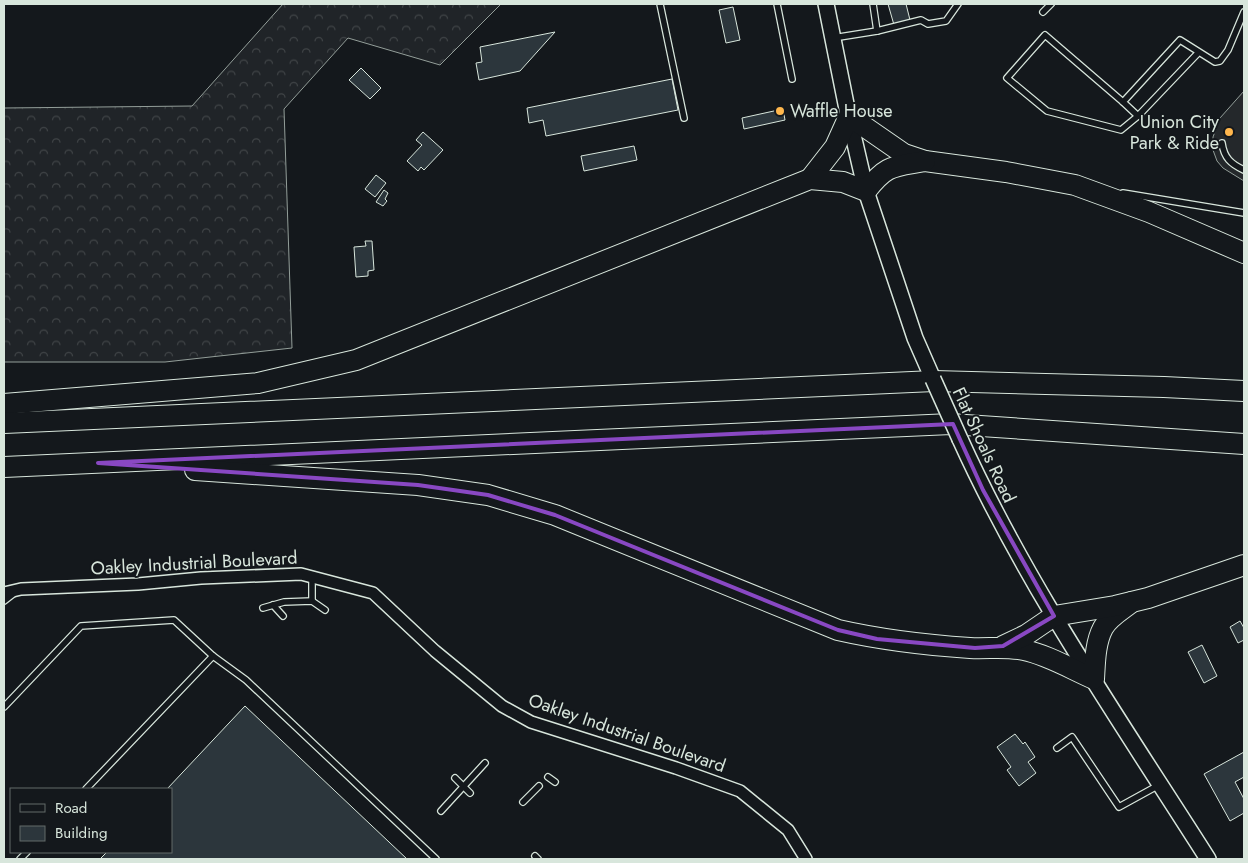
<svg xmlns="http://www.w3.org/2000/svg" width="1248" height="863" viewBox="0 0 1248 863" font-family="Jost,sans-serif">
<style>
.forest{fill:url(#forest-crowns);stroke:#939e99}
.parking{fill:#24282b;stroke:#939e99}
.building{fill:#2c363c;stroke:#d8e6dc}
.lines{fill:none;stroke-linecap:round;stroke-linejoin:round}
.lane-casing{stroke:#d8e6dc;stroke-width:8}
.street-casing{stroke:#d8e6dc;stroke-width:14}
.secondary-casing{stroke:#d8e6dc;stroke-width:18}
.highway-casing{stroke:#d8e6dc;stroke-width:22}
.lane{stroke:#14181c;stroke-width:5.5}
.street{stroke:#14181c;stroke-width:11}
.secondary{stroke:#14181c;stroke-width:15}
.highway{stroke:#14181c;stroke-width:20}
.secondary-bridge-casing{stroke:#d8e6dc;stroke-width:18;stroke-linecap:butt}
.secondary-bridge{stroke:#14181c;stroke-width:15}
.marked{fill:none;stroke:#8948c3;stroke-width:4;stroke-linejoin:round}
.poi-dot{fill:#ffb74d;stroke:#14181c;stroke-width:2}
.labels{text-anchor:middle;stroke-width:4;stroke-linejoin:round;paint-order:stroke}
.poi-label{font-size:18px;fill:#d8e6dc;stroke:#14181c;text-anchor:start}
.street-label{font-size:18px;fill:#d8e6dc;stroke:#14181c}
</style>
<defs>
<pattern id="forest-crowns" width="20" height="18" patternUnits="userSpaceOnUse" patternTransform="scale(1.25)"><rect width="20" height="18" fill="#202428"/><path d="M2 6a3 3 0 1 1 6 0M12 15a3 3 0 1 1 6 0" fill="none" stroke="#404447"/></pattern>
</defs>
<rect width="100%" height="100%" fill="#14181c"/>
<path class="forest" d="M283,4H501L440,65L348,38L284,109L292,348L165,362H4V108L192,106Z"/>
<path class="parking" d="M1244,91V181L1223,168L1217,161L1213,150V137L1220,118Z"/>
<g class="building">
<path d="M888,4H906L910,20L894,25Z"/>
<path d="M733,7L740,40L726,43L719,10Z"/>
<path d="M555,32L520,71L479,80L476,63L482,62L480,47Z"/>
<path d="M361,68L381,88L370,99L349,80Z"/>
<path d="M672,79L678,110L546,136L543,120L529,123L527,108Z"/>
<path d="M783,109L785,120L744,129L742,118Z"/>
<path d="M423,132L443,150L424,170L421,167L418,171L407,161L422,145L416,140Z"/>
<path d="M634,146L637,160L584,171L581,156Z"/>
<path d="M376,175L386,183L375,197L365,189Z"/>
<path d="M384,190L388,193L385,199L387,201L383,206L376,202Z"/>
<path d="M365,241H372L374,270L368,271V276L356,277L354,247L366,246Z"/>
<path d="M1240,621L1244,628V640L1238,643L1230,627Z"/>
<path d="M1202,645L1217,676L1204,683L1188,652Z"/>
<path d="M245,706L407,859H100L107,852H171V789H167Z"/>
<path d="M1015,734L1023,744L1025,742L1035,757L1028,762L1036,773L1019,786L1007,770L1011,767L997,747Z"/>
<path d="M1244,752V777L1235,782L1244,799V813L1230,821L1204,774Z"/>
</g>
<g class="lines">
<g class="lane-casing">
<g id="lane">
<path d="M660,4L684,118"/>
<path d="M777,4L792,79"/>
<path d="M873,4L877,31"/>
<path d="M1043,12L1051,4"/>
<path d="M833,38L877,31L921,20L928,24L946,21L958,4"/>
<path d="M1199,52L1138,116L1123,102L1180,40L1215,62L1220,61L1228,50L1244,12"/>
<path d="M1123,102L1045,35L1007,78L1047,111L1121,130L1138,116"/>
<path d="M1222,143C1224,158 1231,164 1244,170"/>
<path d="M1123,193L1244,213"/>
<path d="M4,601L13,594"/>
<path d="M312,601V577"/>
<path d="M273,605L283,616"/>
<path d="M263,608L284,602L312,601L325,610"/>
<path d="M4,707L81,626L174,620L213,656L246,680L436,859"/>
<path d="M1057,748L1072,737L1119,807L1159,785"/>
<path d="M548,777L555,782"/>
<path d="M455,778L470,793"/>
<path d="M86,789L213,656"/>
<path d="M523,802L539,786"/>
<path d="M441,811L485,763"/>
<path d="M535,856L538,859"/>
<path d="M20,859L27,852"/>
</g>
</g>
<g class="street-casing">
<path id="street" d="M4,593L21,589L138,584L201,578L301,574L373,593L435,651L502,706L531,722L676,768L740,791L788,830L806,859"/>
</g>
<g class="secondary-casing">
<g id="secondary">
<path d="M826,4L847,109L866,191L915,338L933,379"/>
<path d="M960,439C1027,587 1121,722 1208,859"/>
</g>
</g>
<g class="highway-casing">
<g id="highway">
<path d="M810,179L835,147L849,116L904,154L925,161L1006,172L1075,185L1149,212L1244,253"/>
<path d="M4,404L258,383L356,360L810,179L843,182L866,191C887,164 893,167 925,161"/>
<path d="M4,423L934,381L1164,387L1244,391"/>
<path d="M4,467L951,424L1244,444"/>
<path d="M195,470L418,485L488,495L555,515L838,630C882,640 925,645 970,648C989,649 1005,646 1024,650C1048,655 1071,669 1094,679C1095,663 1095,643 1103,628C1109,617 1122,610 1132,602"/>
<path d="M1003,646L1026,635L1054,616L1115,606L1148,598L1244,565"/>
</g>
</g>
<use href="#lane" class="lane"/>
<use href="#street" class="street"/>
<use href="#secondary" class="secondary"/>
<use href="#highway" class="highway"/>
<g class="secondary-bridge-casing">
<path id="secondary-bridge" d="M933,379L960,439"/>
</g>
<use href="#secondary-bridge" class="secondary-bridge"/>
</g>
<path class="marked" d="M953,424L983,490L1054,616L1003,646L975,648L877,639L838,630L555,515L488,495L418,485L98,463Z"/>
<g class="poi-dot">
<circle cx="780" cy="111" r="5"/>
<circle cx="1229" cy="132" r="5"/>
</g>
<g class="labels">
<g class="poi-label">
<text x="790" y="117">Waffle House</text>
<text x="1219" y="128" text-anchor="end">Union City<tspan x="1219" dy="21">Park &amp; Ride</tspan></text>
</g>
<g class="street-label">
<text transform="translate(984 445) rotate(65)" y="6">Flat Shoals Road</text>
<text transform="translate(194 563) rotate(-3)" y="6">Oakley Industrial Boulevard</text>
<text transform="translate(627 733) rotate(19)" y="6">Oakley Industrial Boulevard</text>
</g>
</g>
<rect width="1248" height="863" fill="none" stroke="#d8e6dc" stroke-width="10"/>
<rect x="10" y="788" width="162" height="65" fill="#14181c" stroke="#626a69"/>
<rect x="20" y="804" width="25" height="8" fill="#14181c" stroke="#626a69"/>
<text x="55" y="813" font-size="15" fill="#d8e6dc">Road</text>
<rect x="20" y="826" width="25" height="15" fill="#2c363c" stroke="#626a69"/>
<text x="55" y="838" font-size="15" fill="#d8e6dc">Building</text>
</svg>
